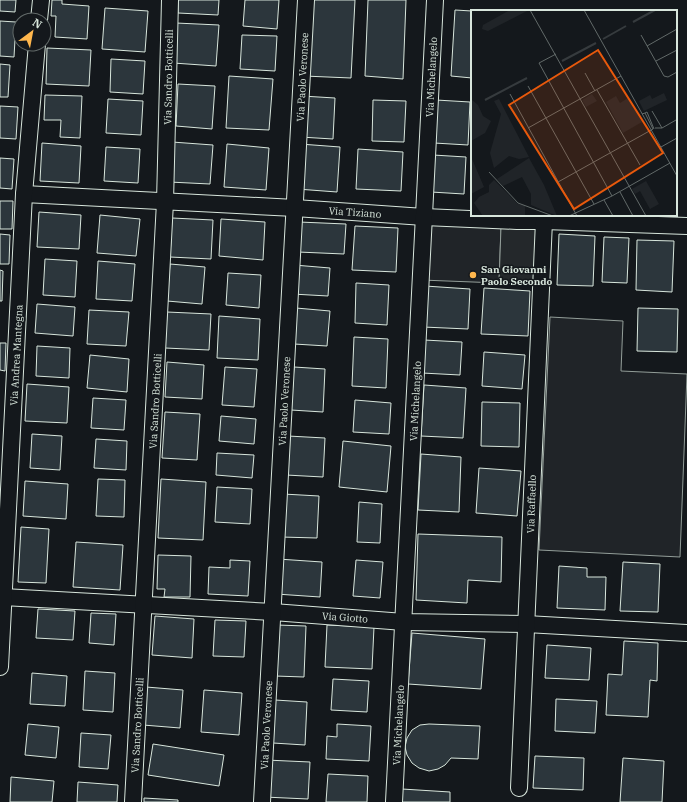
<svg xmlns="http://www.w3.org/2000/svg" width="687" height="802" viewBox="0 0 687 802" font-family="'IBM Plex Serif',serif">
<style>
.green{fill:#202428;stroke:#939e99}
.parking{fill:#24282b;stroke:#939e99}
.building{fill:#2c363c;stroke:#d8e6dc}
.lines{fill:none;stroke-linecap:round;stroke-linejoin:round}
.minor-casing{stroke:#d8e6dc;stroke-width:18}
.minor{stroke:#14181c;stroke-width:16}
.poi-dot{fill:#ffb74d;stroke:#14181c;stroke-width:1.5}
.labels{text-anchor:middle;stroke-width:3;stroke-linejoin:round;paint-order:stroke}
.street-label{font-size:10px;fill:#d8e6dc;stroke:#14181c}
.poi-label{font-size:10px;font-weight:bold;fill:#d8e6dc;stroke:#14181c;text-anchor:start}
.inset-river{fill:none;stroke:#363b3e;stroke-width:2}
.inset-road{fill:none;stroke:#626a69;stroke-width:1}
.view{fill:#e8590c;fill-opacity:0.15;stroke:#e8590c;stroke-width:2}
.inset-edge{fill:none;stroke:#d8e6dc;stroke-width:2}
</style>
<rect width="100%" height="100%" fill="#14181c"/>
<g class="green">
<path d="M423,224L501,227L499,283L421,280Z"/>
<path d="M550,317L623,321L621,371L687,374L680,557L539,550Z"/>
</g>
<path class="parking" d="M501,227L540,229L538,285L499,283Z"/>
<g class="building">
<path d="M0,0H16L15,12L0,11Z"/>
<path d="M52,0H62V4L89,6L87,39L55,37L56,16H51Z"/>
<path d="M178,0H219L218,15L178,13Z"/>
<path d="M245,0H279L277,29L243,26Z"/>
<path d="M308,0H355L351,78L304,76Z"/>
<path d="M368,0H406L403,79L365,76Z"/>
<path d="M105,8L148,11L145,52L102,49Z"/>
<path d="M455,10L472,11V78L451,76Z"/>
<path d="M0,21L16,22L14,57L0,56Z"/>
<path d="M176,23L219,25L216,66L173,63Z"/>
<path d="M242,35L277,36L275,71L240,69Z"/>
<path d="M47,48L91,50L89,86L46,84Z"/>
<path d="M111,59L145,61L143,94L110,92Z"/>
<path d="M0,64L10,65L8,97H0Z"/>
<path d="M229,76L273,79L269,130L226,128Z"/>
<path d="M178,84L215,86L212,129L176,126Z"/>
<path d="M45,95L82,96L80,138L60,137L61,120H44Z"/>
<path d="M302,96L335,98L333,139L300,137Z"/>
<path d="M108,99L143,101L141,135L106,133Z"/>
<path d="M373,100L406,101L404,142L372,141Z"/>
<path d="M436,100L470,102L468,145L434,143Z"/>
<path d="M0,106L18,107L16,139L0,138Z"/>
<path d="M172,142L213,145L210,184L169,182Z"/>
<path d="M42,143L81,146L79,183L40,181Z"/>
<path d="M227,144L269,148L266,190L224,187Z"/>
<path d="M300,144L340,147L337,192L297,189Z"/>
<path d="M106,147L140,149L138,183L104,181Z"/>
<path d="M358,149L403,152L401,191L356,189Z"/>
<path d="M433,155L466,157L464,194L431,192Z"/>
<path d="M0,158L14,159L12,189L0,188Z"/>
<path d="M0,201H13L12,229H0Z"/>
<path d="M39,212L81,215L79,249L37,247Z"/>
<path d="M100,215L140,219L136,256L97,253Z"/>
<path d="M172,218L213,220L211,259L170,257Z"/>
<path d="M221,219L265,222L263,260L219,256Z"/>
<path d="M299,222L346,224L344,254L298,252Z"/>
<path d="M355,226L398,228L396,272L352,270Z"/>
<path d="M0,234L10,235L9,264H0Z"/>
<path d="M559,234L595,236L593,286L557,285Z"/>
<path d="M604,237L629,238L627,283L602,282Z"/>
<path d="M637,240L674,241L672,292L636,290Z"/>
<path d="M45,259L77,261L75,297L43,295Z"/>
<path d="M98,261L135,264L132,301L96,299Z"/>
<path d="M170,264L205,267L202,304L167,301Z"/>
<path d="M294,265L330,268L328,296L292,294Z"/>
<path d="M0,270L3,271L2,301H0Z"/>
<path d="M228,273L261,275L259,308L226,305Z"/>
<path d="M356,283L389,285L387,325L355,323Z"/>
<path d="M425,286L470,289L468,329L423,327Z"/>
<path d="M484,288L530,291L528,336L481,334Z"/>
<path d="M37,304L75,307L73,336L35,333Z"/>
<path d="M296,308L330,311L327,346L294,344Z"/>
<path d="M638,308L678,309L677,352L637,351Z"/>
<path d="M89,310L129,312L126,346L87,344Z"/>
<path d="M167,312L211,314L209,350L165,348Z"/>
<path d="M219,316L260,319L258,360L217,358Z"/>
<path d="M354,337L388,339L386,388L352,386Z"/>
<path d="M424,340L462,342L460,375L422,373Z"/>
<path d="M0,343H6L5,371L0,370Z"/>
<path d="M37,346L70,348L69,378L36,376Z"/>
<path d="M484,352L525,355L522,389L482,386Z"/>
<path d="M90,355L129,359L127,392L87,388Z"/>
<path d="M167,362L204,365L202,399L165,397Z"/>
<path d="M225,367L257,369L254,407L222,405Z"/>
<path d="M294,367L325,369L323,412L291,410Z"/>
<path d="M27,384L69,387L67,423L25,421Z"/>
<path d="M424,385L466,388L463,438L421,436Z"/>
<path d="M93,398L126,400L124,430L91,428Z"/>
<path d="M355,400L391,403L389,434L353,432Z"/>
<path d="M482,402L520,403L519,447L481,446Z"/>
<path d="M165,412L200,414L197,460L162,458Z"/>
<path d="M221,416L256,419L254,444L219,441Z"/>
<path d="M32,434L62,436L60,470L30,468Z"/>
<path d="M288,436L325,438L323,477L286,475Z"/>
<path d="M96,439L127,441L126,470L94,468Z"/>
<path d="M343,441L391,446L387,492L339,487Z"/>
<path d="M217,453L254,455L252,478L216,475Z"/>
<path d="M421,454L461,457L459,512L418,510Z"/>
<path d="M479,468L521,471L517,516L476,513Z"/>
<path d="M98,479L125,480L124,517L96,516Z"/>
<path d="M161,479L206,482L203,540L158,538Z"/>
<path d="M25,481L68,484L66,519L23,516Z"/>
<path d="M217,487L252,489L250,524L215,522Z"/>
<path d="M283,494L319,496L317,538L281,537Z"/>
<path d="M359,502L382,504L380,543L357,542Z"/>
<path d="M21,527L49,529L46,583L18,582Z"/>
<path d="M418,534L502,537L501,582L468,580L467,603L416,600Z"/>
<path d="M76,542L123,545L120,590L73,587Z"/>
<path d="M158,555L191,556L190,597H164L165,589H157Z"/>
<path d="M278,559L322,562L320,597L276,594Z"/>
<path d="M230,560L250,561L248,596L208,594L209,567L230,568Z"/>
<path d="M356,560L383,562L380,598L353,596Z"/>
<path d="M623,562L660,564L658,612L620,611Z"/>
<path d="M559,566L587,568V577H606L605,610L557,608Z"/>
<path d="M38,609L75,611L73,640L36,638Z"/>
<path d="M91,613L116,614L114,645L89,643Z"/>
<path d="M155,616L194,619L192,658L152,655Z"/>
<path d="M215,620L246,621L244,657L213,656Z"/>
<path d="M277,625L306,626L304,677L275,676Z"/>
<path d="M327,625L374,627L372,669L325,667Z"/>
<path d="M412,633L485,639L481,689L408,684Z"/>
<path d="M624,641L658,643L657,681L650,680L648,717L606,715L608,674L622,675Z"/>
<path d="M547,645L591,648L589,680L545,678Z"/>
<path d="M85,671L115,673L113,712L83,710Z"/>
<path d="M32,673L67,676L65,706L30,704Z"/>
<path d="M333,679L369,681L367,712L331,710Z"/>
<path d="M146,687L183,690L180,728L143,725Z"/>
<path d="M204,690L242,693L239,735L201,732Z"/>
<path d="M556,699L597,701L595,733L555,731Z"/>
<path d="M275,700L307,702L305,745L273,743Z"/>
<path d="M28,724L59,727L56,758L25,755Z"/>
<path d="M337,724L371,726L369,761L326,759L327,736L337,737Z"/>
<path d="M429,724L480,726L478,759L451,758L445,765L438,769L429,771L419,768L412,763L407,755L405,747L407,738L412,730L420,725Z"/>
<path d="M81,733L111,735L108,769L79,767Z"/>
<path d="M153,744L224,755L219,786L148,775Z"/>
<path d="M535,756L584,758L583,790L533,788Z"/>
<path d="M623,758L664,761L662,802H620Z"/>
<path d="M266,760L310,762L308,799L264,797Z"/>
<path d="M328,774L368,776L367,802H326Z"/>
<path d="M11,777L54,781L52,802H10Z"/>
<path d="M78,782L118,785L117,802H77Z"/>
<path d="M402,789L450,792V802H402Z"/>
<path d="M144,798L178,800V802H144Z"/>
</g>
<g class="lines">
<g class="minor-casing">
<g id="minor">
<path d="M39,20L41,0"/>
<path d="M24,194L295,208L424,217L517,221H544L687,226"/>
<path d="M3,597L273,612L404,622L526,624L687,633"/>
<path d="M0,667L24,194L37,44"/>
<path d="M519,788L544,221"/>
<path d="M133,802L165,202L170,0"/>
<path d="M262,802L306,0"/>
<path d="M394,802L435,0"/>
</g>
</g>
<use href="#minor" class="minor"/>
</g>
<circle class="poi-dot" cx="473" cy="275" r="4"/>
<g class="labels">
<g class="street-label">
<text transform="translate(168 77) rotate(-89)" y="4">Via Sandro Botticelli</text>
<text transform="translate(302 77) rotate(-87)" y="4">Via Paolo Veronese</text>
<text transform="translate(431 77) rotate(-87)" y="4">Via Michelangelo</text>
<text transform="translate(355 212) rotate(4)" y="4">Via Tiziano</text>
<text transform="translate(16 355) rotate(-87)" y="4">Via Andrea Mantegna</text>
<text transform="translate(155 401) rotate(-87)" y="4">Via Sandro Botticelli</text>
<text transform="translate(284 401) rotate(-87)" y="4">Via Paolo Veronese</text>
<text transform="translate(415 401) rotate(-87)" y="4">Via Michelangelo</text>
<text transform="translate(531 504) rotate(-88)" y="4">Via Raffaello</text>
<text transform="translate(345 617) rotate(4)" y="4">Via Giotto</text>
<text transform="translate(137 725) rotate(-87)" y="4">Via Sandro Botticelli</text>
<text transform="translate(266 725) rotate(-87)" y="4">Via Paolo Veronese</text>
<text transform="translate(398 725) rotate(-87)" y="4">Via Michelangelo</text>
</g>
<g class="poi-label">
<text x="481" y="273">San Giovanni<tspan x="481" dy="12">Paolo Secondo</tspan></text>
</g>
</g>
<g transform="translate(471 10)">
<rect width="206" height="206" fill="#14181c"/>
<path d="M39,0L56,1L17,21L11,19L12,15ZM193,83L196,90L173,101L168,91L179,85L181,89ZM121,84L126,91L115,97L111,90ZM145,86L149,93L157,88L171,112L152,123L135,92ZM0,89L7,95L12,106L20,111L14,123L0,131ZM28,89L58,147L48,149L38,146L23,158L19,143L30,104L23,91ZM58,148L73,175L86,206L60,195V184L51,167L32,176L26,169ZM1,149L13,177L0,184V150ZM23,170L47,194L54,195V206H12L3,193L8,187L18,182V175ZM175,171L188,194L179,199L169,181L164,184L161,179Z" fill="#202428"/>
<path class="inset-river" d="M162,12L184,0M132,29L155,16M91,51L125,33M14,90L56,68"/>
<path class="inset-road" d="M59,0L175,206M113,0L206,166M170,25L193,66L197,67L206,62M176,36L206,19M85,44L68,53L141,186M185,51L206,40M114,63L124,81M57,76L123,194M126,80L169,155M39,84L106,206M181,101L191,118H184M174,103L176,102L183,119M57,118L150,66M191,118L205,110M190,137L206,128M18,162L47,193L82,206M87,172L182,119L174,103L171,104M149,182L162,206M133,190L142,206M98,206L141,186L199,153"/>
<path class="view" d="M127,40L192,143L103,199L38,95Z"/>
<rect width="206" height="206" class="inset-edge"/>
</g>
<g transform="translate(32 32) rotate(32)"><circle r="19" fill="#14181c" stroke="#626a69"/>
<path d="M0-3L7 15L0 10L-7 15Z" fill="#ffb74d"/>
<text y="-6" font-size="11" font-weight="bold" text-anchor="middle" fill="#d8e6dc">N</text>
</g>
</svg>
